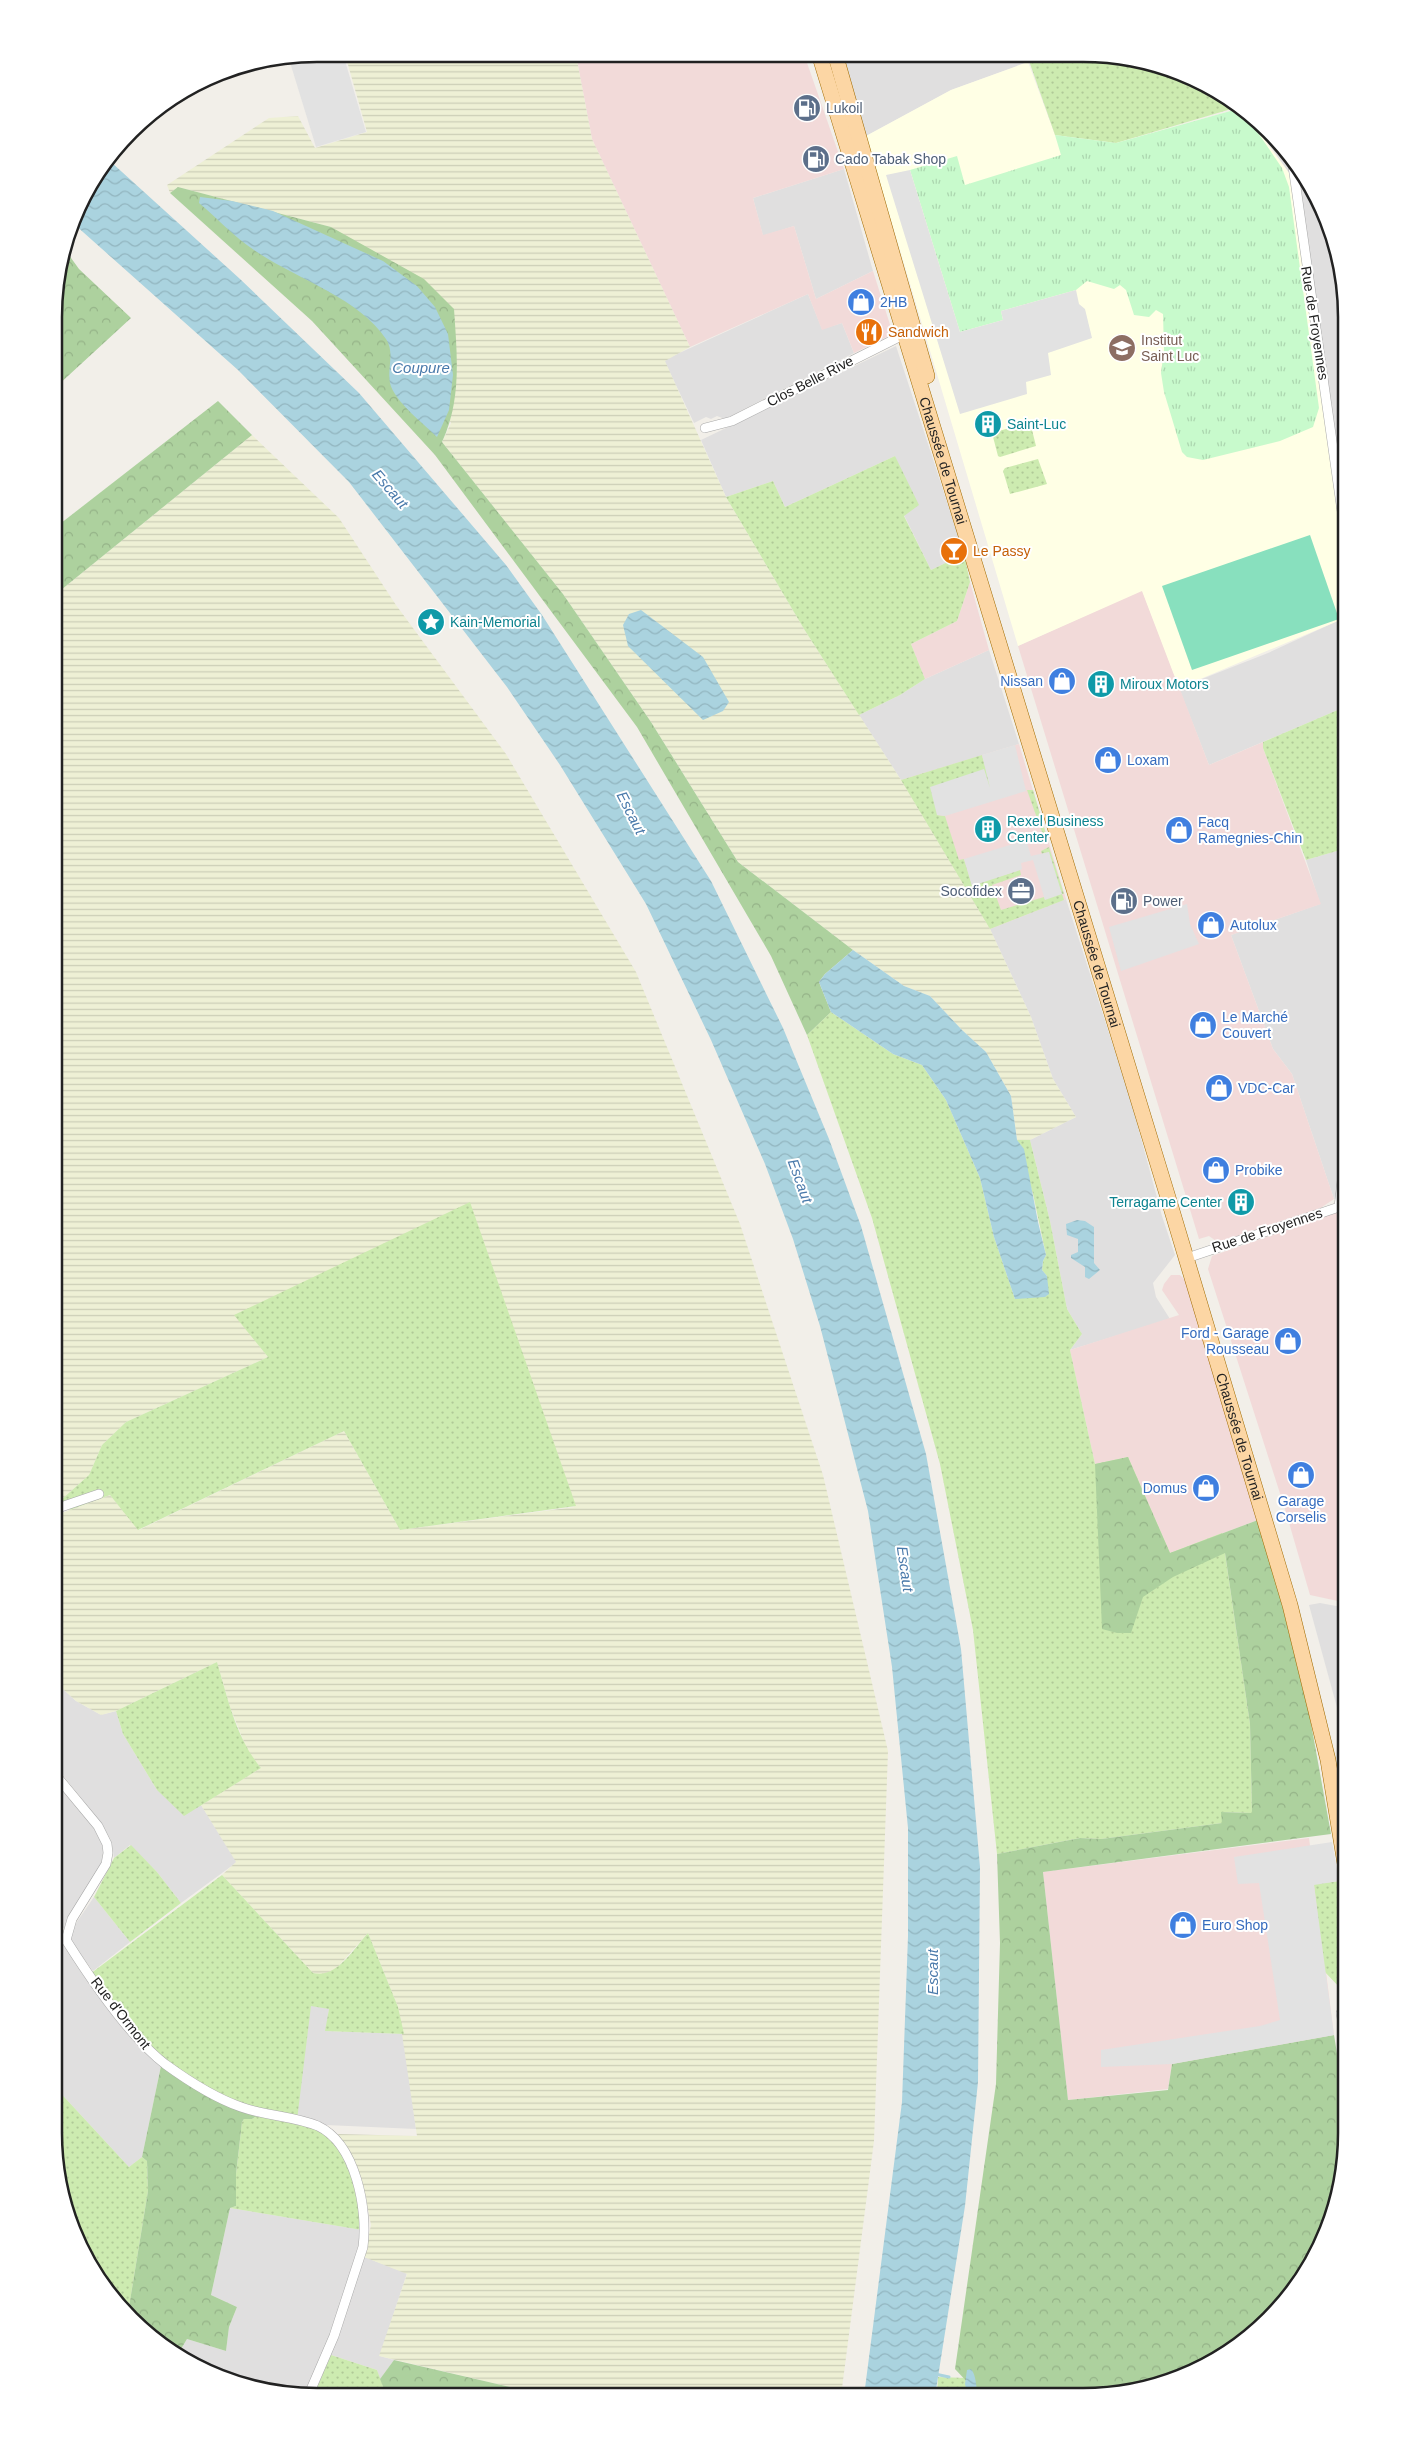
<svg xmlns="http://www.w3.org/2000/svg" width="1401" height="2450" viewBox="0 0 1401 2450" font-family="Arial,sans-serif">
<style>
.residential{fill:#e0dfdf}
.commercial{fill:#f2dad9}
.education{fill:#ffffe5}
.farmland{fill:url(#farmland-rules)}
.grass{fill:url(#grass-dots)}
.forest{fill:url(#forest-crowns)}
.park{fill:url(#park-tufts)}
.pitch{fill:#88e0be}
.parking{fill:#e2e2e2}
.water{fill:url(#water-waves)}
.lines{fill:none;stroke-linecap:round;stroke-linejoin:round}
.stream{stroke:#aad3df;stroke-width:3}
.street-casing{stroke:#a9a9a9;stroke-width:10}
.primary-casing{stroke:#a06b00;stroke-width:16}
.street{stroke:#fff;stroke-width:9}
.primary{stroke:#fcd6a4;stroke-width:15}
.labels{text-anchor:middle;stroke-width:4;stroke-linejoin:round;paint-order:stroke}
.service-label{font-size:14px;fill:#4e5e75;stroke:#fff;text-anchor:start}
.shop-label{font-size:14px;fill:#366cbe;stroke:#fff;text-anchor:start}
.street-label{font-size:14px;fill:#222;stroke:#fff}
.food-label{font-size:14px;fill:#c56008;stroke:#fff;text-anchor:start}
.education-label{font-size:14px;fill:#785e54;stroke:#fff;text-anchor:start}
.culture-label{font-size:14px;fill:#0d838f;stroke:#fff;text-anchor:start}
.water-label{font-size:15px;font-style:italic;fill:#4a7aab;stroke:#fff}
.rim{fill:none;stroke:#222;stroke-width:2.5}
</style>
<defs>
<pattern id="farmland-rules" width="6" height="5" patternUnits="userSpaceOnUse" patternTransform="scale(1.25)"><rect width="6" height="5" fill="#eef0d5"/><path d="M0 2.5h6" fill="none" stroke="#ccceb7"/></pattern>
<pattern id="grass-dots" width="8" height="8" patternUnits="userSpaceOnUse" patternTransform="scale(1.25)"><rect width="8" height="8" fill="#cdebb0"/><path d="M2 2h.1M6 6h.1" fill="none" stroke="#b0c997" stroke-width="1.8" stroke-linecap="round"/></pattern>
<pattern id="forest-crowns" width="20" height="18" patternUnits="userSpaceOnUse" patternTransform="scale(1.25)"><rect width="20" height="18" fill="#add19e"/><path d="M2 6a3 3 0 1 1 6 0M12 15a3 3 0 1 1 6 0" fill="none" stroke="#95b388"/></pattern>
<pattern id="park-tufts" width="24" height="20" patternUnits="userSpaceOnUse" patternTransform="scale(1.25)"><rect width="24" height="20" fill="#c8facc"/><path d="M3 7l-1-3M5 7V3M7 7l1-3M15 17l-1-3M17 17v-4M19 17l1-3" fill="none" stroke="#acd6af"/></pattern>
<pattern id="water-waves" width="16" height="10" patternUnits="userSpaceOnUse" patternTransform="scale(1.25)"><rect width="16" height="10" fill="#aad3df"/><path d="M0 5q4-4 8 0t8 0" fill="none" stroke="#92b5bf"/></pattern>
</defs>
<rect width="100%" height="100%" fill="#f2efe9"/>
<g class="residential">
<path d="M842,57L1028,58V62L951,90L866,136Z"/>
<path d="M1247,113L1257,119L1303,171L1333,233L1347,318V512L1323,354L1292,177Z"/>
<path d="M844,169L873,271L816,299L794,226L763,236L753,198Z"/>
<path d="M808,294L822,329L842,323L854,353L725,419L717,416L711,419L706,417L694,423L664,360Z"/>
<path d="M896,346L964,554L931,570L904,515L895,456L785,507L773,481L726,497L701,440Z"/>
<path d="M1347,589V706L1209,765L1179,688L1268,653L1344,618L1343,591Z"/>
<path d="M989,650L1019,744L901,780L859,715L900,695L925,679Z"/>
<path d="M1347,848V1199H1334L1292,1074L1273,1049L1231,935L1320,904L1306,860Z"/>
<path d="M1066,899L1132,1105L1162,1216L1175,1255L1153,1283L1156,1297L1170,1319L1070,1350L1082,1334L1067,1309L1050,1221L1030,1140L1076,1117L1053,1079L1031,1017L990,929Z"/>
<path d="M1320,1603L1347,1608V1744L1309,1605Z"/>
<path d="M54,1681L76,1701L101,1715L116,1711L123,1734L157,1790L201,1805L237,1862L181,1903L157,1872L130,1845L114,1858L111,1840L102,1824L54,1764Z"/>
<path d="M54,1777L98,1832L104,1849L100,1869L64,1928L54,1925Z"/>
<path d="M94,1897L130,1942L93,1971L71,1942L70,1934L72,1929Z"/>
<path d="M61,1935L63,1941L161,2066L142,2157L129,2167L54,2086V1942Z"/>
<path d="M311,2005L329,2009L326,2031L404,2034L416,2129L326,2125L293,2116Z"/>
<path d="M230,2208L362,2230V2238L327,2343L306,2394H283L201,2369L178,2354L187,2339L226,2351L229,2327L237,2307L211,2295Z"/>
<path d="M364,2257L407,2273L380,2356L394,2360L380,2379L377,2370L331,2355Z"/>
</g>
<g class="commercial">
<path d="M576,55L805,57L844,169L753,198L763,235L794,226L816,299L873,271L893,334L854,353L842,323L822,330L808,294L690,347L592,139Z"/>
<path d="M970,582L989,650L925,679L911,644L957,621Z"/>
<path d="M1142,590L1209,765L1263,742V748L1321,904L1231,935L1273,1049L1292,1074L1334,1199L1319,1209L1219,1243L1209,1236L1199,1239L1018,646Z"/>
<path d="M1019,744L1066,899L990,929L901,780Z"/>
<path d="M1344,1210L1347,1317V1603L1310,1595L1285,1509L1208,1269L1212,1256Z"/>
<path d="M1171,1275H1180L1186,1281L1258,1520L1170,1553L1128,1457L1095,1464L1070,1350L1179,1315L1162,1290L1164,1284Z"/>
<path d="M1309,1838L1334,2035L1172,2064L1168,2089L1068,2100L1043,1872Z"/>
</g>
<path class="education" d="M1028,62L1055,135L1116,143L1241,108L1292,177L1338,519L1347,569V589L1343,591L1345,618L1179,688L1142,591L1018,646L866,136L951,90Z"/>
<g class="farmland">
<path d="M345,54L576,55L592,139L690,347L665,361L726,497L804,629L901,780L990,929L1031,1017L1053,1079L1076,1117L1030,1140H1017L1011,1096L986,1052L962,1030L930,996L904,986L853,950L738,862L651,722L563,594L442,442L451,423L331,227L178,187L170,193L167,185L269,118L298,116L315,148L367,132Z"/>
<path d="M252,435L339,518L396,605L506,754L636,972L740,1224L823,1475L888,1751L874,2141L841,2396L544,2395L379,2356L407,2274L364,2257L371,2225L365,2194L354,2163L338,2134L417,2136L398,2007L368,1933L335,1970L321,1975L313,1973L222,1875L236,1862L201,1805L261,1768L248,1752L230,1707L217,1662L116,1711L101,1715L76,1701L54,1681V1516L110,1495L139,1530L344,1431L400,1530L575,1507L235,1315L268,1357L126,1422L102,1445L89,1475L61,1500L55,1502L56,594Z"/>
<path d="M1347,1209V1317L1344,1210Z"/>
</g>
<g class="grass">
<path d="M1028,58L1135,59L1200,81L1238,107L1116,143L1055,135Z"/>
<path d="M1030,422L1036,446L1000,457L998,456L992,433Z"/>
<path d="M895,456L919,505L904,516L931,570L964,554L970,582L957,621L911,644L925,679L900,695L859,715L804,629L726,497L773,481L785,507Z"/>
<path d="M1038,459L1047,484L1010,494L1003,471L1005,468Z"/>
<path d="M1347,706V848L1306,860L1263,748V742Z"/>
<path d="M982,755L991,788H989L984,770L937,815L945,816L959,860L964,859L972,885L1020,870L1021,875L992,885L1001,910L1044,897L1045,900L1049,852L1042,854L1041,851L1049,847L1064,894H1062L1064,900L990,929L901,780Z"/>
<path d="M1027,790H1033L1046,834L1043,835Z"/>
<path d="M831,1012L893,1054L922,1065L946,1100L980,1178L994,1237L1015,1299L1047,1276L1042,1270L1043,1261L1046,1255L1033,1194L1017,1140H1030L1050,1221L1067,1309L1082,1334L1070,1350L1095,1464L1128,1457L1170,1553L1222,1533L1250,1724L1252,1813L1222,1812V1823L1101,1839L1080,1838L997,1854L973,1630L940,1464L872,1218L807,1035Z"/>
<path d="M470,1202L576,1506L400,1530L344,1431L138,1530L110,1495L70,1510L61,1500L89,1475L102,1445L126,1422L268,1357L234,1315Z"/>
<path d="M217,1662C228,1699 236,1738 261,1768L184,1816L157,1790L123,1734L116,1711Z"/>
<path d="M131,1845L157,1872L181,1903L130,1942L94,1897L114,1858Z"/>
<path d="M222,1875L313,1973C337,1979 354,1948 368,1933L398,2007L404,2034L325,2031L329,2009L311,2006L297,2120L242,2108L161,2066L90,1974Z"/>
<path d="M1339,1881L1347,1930V2009L1341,1989L1324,1971L1314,1884Z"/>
<path d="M54,2086L129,2167L142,2157L147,2161L148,2191L128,2313L98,2279L68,2217L54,2132Z"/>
<path d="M258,2115C276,2119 297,2121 314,2129C351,2144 357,2196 362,2230L230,2208L236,2206V2174L242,2122L244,2119H252Z"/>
<path d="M331,2355L377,2370L386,2394H314Z"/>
<path d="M938,2377L966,2378L975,2396H937Z"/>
</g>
<g class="forest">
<path d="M178,187L331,227L424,279L454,309C457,354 462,400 442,442L563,594L651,722L738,862L853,950L825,974L819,982L831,1012L807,1035L771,956L637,727L435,455L312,321L170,193Z"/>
<path d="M66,251L79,269L131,318L56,387V284Z"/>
<path d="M218,401L252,435L56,594V527Z"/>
<path d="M1128,1457L1170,1553L1258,1520L1283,1608L1310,1718L1331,1834L1043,1872L1068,2100L1168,2090L1172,2064L1334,2035L1347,2115V2150L1327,2233L1293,2293L1230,2352L1168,2382L1083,2396H974L970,2385L955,2369L996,2084L1000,1943L997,1854L1080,1838L1101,1839L1222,1823L1221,1812L1252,1813L1250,1724L1225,1553L1173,1577L1143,1597L1131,1633H1117L1102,1629L1095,1464Z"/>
<path d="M161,2066L258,2115L252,2119H244L242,2122L236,2174V2206L230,2208L211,2295L237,2307L229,2327L226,2351L187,2339L178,2354L144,2331L128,2313L148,2191L147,2161L142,2157Z"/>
<path d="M394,2360L544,2395L386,2394L380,2379Z"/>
</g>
<path class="park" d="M1241,108L1282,168L1289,187L1319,408L1313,427L1280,441L1203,460L1187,457L1182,452L1164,392L1161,373L1164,350L1163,314L1156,310L1149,317L1134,315L1126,290L1120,285L1114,289L1087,281L1076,290L1001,311L1003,320L960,332L910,170L957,156L965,185L1061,155L1055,135L1116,143Z"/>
<path class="pitch" d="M1310,535L1339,619L1192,670L1162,586Z"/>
<g class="parking">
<path d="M318,54H343L366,132L316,147L289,59Z"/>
<path d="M910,170L960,332L1003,320L1001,311L1076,290L1079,304L1085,309L1092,338L1048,353L1051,375L1026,382L1027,394L960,414L886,175Z"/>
<path d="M1015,745L1026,791L945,816L937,815L930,787L984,769L990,788L982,755Z"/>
<path d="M1026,840L1031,856L1049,852L1062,894L1045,900L1033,860L1021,863L1022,869L1020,870L972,886L964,859Z"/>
<path d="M1187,904L1190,924L1199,944L1121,971L1109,927Z"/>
<path d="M1332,1842L1339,1881L1314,1885L1334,2035L1172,2064L1101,2067V2050L1260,2026L1280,2020L1259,1883L1238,1884L1234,1857Z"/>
</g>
<g class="water">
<path d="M111,162L240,279L359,393L506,565L542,615L711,881L783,1028L829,1139L861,1226L926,1454L961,1649L980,1867L978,2082L965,2206L935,2396H864L902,2102L908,1936V1828L892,1667L868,1511L820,1326L793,1239L765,1164L711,1040L646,904L560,765L507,687L349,482L238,370L74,224L81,201Z"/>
<path d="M200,197L232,201L273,211L383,261L417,286L435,307L448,334L453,375L449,410L437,437C424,424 394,401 390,383C387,368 395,353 386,339C358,297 294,278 254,250C234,237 217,218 199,203Z"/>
<path d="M641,610L703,657L729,702L723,711L703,720L628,646L623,625L629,614Z"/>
<path d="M853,950L904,986L930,996L962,1030L986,1052L1011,1096L1017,1140L1024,1149L1038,1222L1046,1255L1043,1261L1042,1270L1047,1276L1049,1294L1045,1297L1015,1299L994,1237L980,1178L946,1100L922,1065L893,1054L831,1012L819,982L825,974Z"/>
<path d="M1077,1220L1085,1221L1094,1227V1263L1100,1270L1089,1279L1085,1277V1267L1071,1258V1255L1078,1252V1239L1067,1235L1066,1224Z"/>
<path d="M971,2369C977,2376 975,2387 979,2396H968L965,2384L967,2370Z"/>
</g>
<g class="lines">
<path class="stream" d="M935,2374L949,2377"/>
<g class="street-casing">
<g id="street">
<path d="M1292,159L1347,547"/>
<path d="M705,428L732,421L907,333"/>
<path d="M1187,1258L1339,1207L1347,1137"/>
<path d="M55,1509L99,1494"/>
<path d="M54,1773L98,1826L107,1844L108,1853L106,1864L72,1919L66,1940C90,1978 130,2037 165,2064C187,2080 215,2098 241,2107C266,2116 294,2116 318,2126C356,2144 368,2210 363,2247L334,2336L309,2394"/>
<path d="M1341,2013L1347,2048"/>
</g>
</g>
<g class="primary-casing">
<g id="primary">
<path id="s1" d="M820,57L1167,1194L1290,1605L1328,1760L1347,1876"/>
<path d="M836,57L927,376"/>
</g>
</g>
<use href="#street" class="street"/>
<use href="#primary" class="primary"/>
</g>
<defs>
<g id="fuel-disc" transform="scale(1.4375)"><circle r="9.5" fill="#5c6f8a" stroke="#fff"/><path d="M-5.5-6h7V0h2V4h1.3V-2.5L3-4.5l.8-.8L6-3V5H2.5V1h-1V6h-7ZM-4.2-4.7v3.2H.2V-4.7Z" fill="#fff"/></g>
<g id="shop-disc" transform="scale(1.4375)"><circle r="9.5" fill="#3f7fe0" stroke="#fff"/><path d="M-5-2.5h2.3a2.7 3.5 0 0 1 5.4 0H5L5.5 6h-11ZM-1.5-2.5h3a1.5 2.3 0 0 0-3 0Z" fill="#fff"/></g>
<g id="restaurant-disc" transform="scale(1.4375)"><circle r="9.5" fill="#e8710a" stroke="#fff"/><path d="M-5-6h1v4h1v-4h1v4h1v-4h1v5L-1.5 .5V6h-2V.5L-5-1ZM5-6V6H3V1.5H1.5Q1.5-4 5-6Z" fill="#fff"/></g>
<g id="school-disc" transform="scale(1.4375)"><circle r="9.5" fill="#8d6e63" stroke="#fff"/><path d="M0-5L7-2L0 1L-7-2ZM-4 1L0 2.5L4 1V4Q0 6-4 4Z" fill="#fff"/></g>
<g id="building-disc" transform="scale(1.4375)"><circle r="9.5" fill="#0f9aa8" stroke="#fff"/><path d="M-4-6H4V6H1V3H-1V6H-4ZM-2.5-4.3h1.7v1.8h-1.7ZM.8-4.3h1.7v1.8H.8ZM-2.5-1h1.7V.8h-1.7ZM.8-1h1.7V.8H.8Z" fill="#fff"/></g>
<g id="bar-disc" transform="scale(1.4375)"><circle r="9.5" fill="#e8710a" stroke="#fff"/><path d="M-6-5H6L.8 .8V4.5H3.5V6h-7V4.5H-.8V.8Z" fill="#fff"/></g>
<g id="sight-disc" transform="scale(1.4375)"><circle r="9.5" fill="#0f9aa8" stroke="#fff"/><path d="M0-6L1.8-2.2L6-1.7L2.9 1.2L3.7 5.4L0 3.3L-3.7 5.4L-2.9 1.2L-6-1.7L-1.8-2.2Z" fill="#fff"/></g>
<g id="office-disc" transform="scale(1.4375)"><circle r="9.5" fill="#5c6f8a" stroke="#fff"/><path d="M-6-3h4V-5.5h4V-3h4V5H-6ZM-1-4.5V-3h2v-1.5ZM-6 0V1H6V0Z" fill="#fff"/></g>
</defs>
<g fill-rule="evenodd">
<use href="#fuel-disc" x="807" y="108"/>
<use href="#fuel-disc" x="816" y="159"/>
<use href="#shop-disc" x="861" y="302"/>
<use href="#restaurant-disc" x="869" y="332"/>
<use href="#school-disc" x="1122" y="348"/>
<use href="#building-disc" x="988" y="424"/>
<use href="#bar-disc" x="954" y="551"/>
<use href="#sight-disc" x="431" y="622"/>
<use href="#shop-disc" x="1062" y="681"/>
<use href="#building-disc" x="1101" y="684"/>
<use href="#shop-disc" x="1108" y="760"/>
<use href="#building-disc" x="988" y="829"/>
<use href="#shop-disc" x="1179" y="830"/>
<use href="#office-disc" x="1021" y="891"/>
<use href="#fuel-disc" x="1124" y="901"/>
<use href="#shop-disc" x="1211" y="925"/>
<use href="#shop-disc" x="1203" y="1025"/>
<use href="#shop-disc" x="1219" y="1088"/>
<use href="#shop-disc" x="1216" y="1170"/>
<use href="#building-disc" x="1241" y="1202"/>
<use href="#shop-disc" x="1288" y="1341"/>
<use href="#shop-disc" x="1301" y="1475"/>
<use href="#shop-disc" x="1206" y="1488"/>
<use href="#shop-disc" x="1183" y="1925"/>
</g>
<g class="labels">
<g class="service-label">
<text x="826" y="113">Lukoil</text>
<text x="835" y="164">Cado Tabak Shop</text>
<text x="1002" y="896" text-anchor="end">Socofidex</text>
<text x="1143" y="906">Power</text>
</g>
<g class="shop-label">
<text x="880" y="307">2HB</text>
<text x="1043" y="686" text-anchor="end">Nissan</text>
<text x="1127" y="765">Loxam</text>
<text x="1198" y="827">Facq<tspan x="1198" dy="16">Ramegnies-Chin</tspan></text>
<text x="1230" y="930">Autolux</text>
<text x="1222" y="1022">Le Marché<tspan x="1222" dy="16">Couvert</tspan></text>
<text x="1238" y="1093">VDC-Car</text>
<text x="1235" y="1175">Probike</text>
<text x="1269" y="1338" text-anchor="end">Ford - Garage<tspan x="1269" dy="16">Rousseau</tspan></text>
<text x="1187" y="1493" text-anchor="end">Domus</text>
<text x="1301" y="1506" text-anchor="middle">Garage<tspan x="1301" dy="16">Corselis</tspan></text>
<text x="1202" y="1930">Euro Shop</text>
</g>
<g class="street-label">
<text transform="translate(1315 323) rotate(81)" y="5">Rue de Froyennes</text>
<text transform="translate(810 381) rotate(-27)" y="5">Clos Belle Rive</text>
<text dy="5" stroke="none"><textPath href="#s1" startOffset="422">Chaussée de Tournai</textPath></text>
<text dy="5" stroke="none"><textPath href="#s1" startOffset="948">Chaussée de Tournai</textPath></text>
<text transform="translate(1267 1230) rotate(-18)" y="5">Rue de Froyennes</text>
<text dy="5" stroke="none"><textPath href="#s1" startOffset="1442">Chaussée de Tournai</textPath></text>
<text transform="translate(121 2013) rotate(52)" y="5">Rue d'Ormont</text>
</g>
<g class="food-label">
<text x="888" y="337">Sandwich</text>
<text x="973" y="556">Le Passy</text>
</g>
<g class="education-label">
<text x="1141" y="345">Institut<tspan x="1141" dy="16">Saint Luc</tspan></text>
</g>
<g class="culture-label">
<text x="1007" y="429">Saint-Luc</text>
<text x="450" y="627">Kain-Memorial</text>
<text x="1120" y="689">Miroux Motors</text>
<text x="1007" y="826">Rexel Business<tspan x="1007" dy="16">Center</tspan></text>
<text x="1222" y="1207" text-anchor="end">Terragame Center</text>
</g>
<g class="water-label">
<text x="421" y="373">Coupure</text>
<text transform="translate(390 489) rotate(49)" y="5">Escaut</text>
<text transform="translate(631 813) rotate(63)" y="5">Escaut</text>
<text transform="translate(800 1181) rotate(70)" y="5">Escaut</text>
<text transform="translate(905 1569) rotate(82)" y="5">Escaut</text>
<text transform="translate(933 1972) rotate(-90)" y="5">Escaut</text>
</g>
</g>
<path d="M0 0H1401V2450H0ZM317 62H1083A255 255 0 0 1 1338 317V2133A255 255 0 0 1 1083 2388H317A255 255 0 0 1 62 2133V317A255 255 0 0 1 317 62Z" fill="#fff" fill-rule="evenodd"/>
<path class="rim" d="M317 62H1083A255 255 0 0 1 1338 317V2133A255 255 0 0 1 1083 2388H317A255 255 0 0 1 62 2133V317A255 255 0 0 1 317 62Z"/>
</svg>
